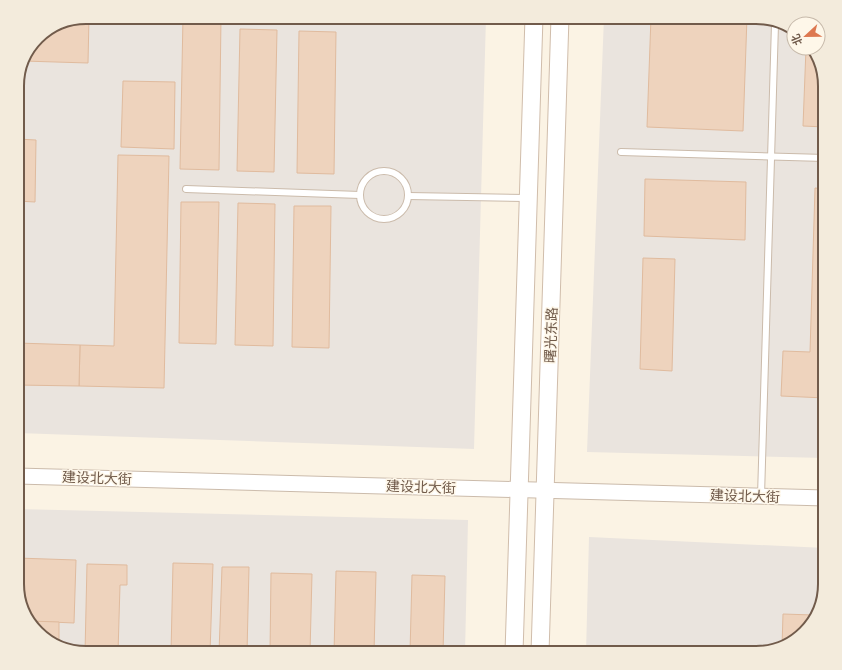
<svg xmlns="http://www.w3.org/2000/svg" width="842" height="670" viewBox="0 0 842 670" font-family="'Golos Text','Noto Sans SC',sans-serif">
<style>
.industrial{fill:#eae4de}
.building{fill:#eed3bd;stroke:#e0bb9e}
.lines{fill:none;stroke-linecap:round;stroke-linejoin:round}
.service-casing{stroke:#cbbbab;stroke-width:8}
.tertiary-casing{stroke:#cbbbab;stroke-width:17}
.secondary-casing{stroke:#d0bdab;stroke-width:19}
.service{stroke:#fff;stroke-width:6}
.tertiary{stroke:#fff;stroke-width:15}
.secondary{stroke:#fff;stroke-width:17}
.labels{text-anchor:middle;stroke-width:3;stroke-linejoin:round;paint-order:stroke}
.street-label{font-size:14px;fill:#715b4b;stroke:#fef7e9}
.rim{fill:none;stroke:#715b4b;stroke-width:2}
</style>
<rect width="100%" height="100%" fill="#fbf3e4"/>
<g class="industrial">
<path d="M86,17H486L474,449L17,433V81L24,56L40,34Z"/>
<path d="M604,17H756L794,31V48H812L818,56L825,86V458L587,452Z"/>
<path d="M17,509L468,520L465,653H86L41,636L24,615L17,588Z"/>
<path d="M589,537L825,548V584L808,629L786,646L756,653H586Z"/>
</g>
<g class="building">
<path d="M86,17H89L88,63L23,61L24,56L40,34Z"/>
<path d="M183,17H221L219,170L180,169Z"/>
<path d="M352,17H412V20Z"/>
<path d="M651,17H747L743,131L647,127Z"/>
<path d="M240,29L277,30L274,172L237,171Z"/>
<path d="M299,31L336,32L334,174L297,173Z"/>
<path d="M806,48H812L818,56L825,86V127L803,126Z"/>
<path d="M123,81L175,82L174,149L121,147Z"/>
<path d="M17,139L36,140L35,202L17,201Z"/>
<path d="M118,155L169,156L164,388L79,386L80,345L114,346Z"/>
<path d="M645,179L746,182L745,240L644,236Z"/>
<path d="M815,188L825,189V398L781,396L783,351L810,352Z"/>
<path d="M181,202H219L216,344L179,343Z"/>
<path d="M238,203L275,204L273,346L235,345Z"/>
<path d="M294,206H331L329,348L292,347Z"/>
<path d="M643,258L675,259L672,371L640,369Z"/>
<path d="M17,343L80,345L79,386L17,385Z"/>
<path d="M17,558L76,560L74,623L29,621L24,615L17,588Z"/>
<path d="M173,563L213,564L210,653H171Z"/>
<path d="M87,564L127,565V585H120L118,653H85Z"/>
<path d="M222,567H249L247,653H219Z"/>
<path d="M336,571L376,572L374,653H334Z"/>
<path d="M271,573L312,574L310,653H270Z"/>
<path d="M412,575L445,576L443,653H410Z"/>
<path d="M783,614L813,615L808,629L786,646L782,647Z"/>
<path d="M29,621L59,622V643L41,636Z"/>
</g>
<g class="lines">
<g class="service-casing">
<g id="service">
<path d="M621,152L825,158"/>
<circle cx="384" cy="195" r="24"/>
<path d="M186,189L360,195"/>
<path d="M408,196L526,198"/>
<path d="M761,496L775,24"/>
</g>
</g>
<g class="tertiary-casing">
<path id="tertiary" d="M17,476L825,498"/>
</g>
<g class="secondary-casing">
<g id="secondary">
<path d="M514,653L534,17"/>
<path d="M540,653L560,17"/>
</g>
</g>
<use href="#service" class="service"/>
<use href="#tertiary" class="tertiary"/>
<use href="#secondary" class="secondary"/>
</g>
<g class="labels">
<g class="street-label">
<text transform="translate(551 335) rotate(-88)" y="5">曙光东路</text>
<text transform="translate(97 478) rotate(2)" y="5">建设北大街</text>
<text transform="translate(421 487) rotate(2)" y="5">建设北大街</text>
<text transform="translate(745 496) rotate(2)" y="5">建设北大街</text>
</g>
</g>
<path d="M0 0H842V670H0ZM86 24H756A62 62 0 0 1 818 86V584A62 62 0 0 1 756 646H86A62 62 0 0 1 24 584V86A62 62 0 0 1 86 24Z" fill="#f3ebdc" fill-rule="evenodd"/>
<path class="rim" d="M86 24H756A62 62 0 0 1 818 86V584A62 62 0 0 1 756 646H86A62 62 0 0 1 24 584V86A62 62 0 0 1 86 24Z"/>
<g transform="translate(806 36) rotate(248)"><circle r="19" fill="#fef7e9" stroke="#c6b9aa"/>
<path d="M0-3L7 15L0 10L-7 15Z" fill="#dd7850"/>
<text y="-6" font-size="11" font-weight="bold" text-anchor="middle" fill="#715b4b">北</text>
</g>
</svg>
